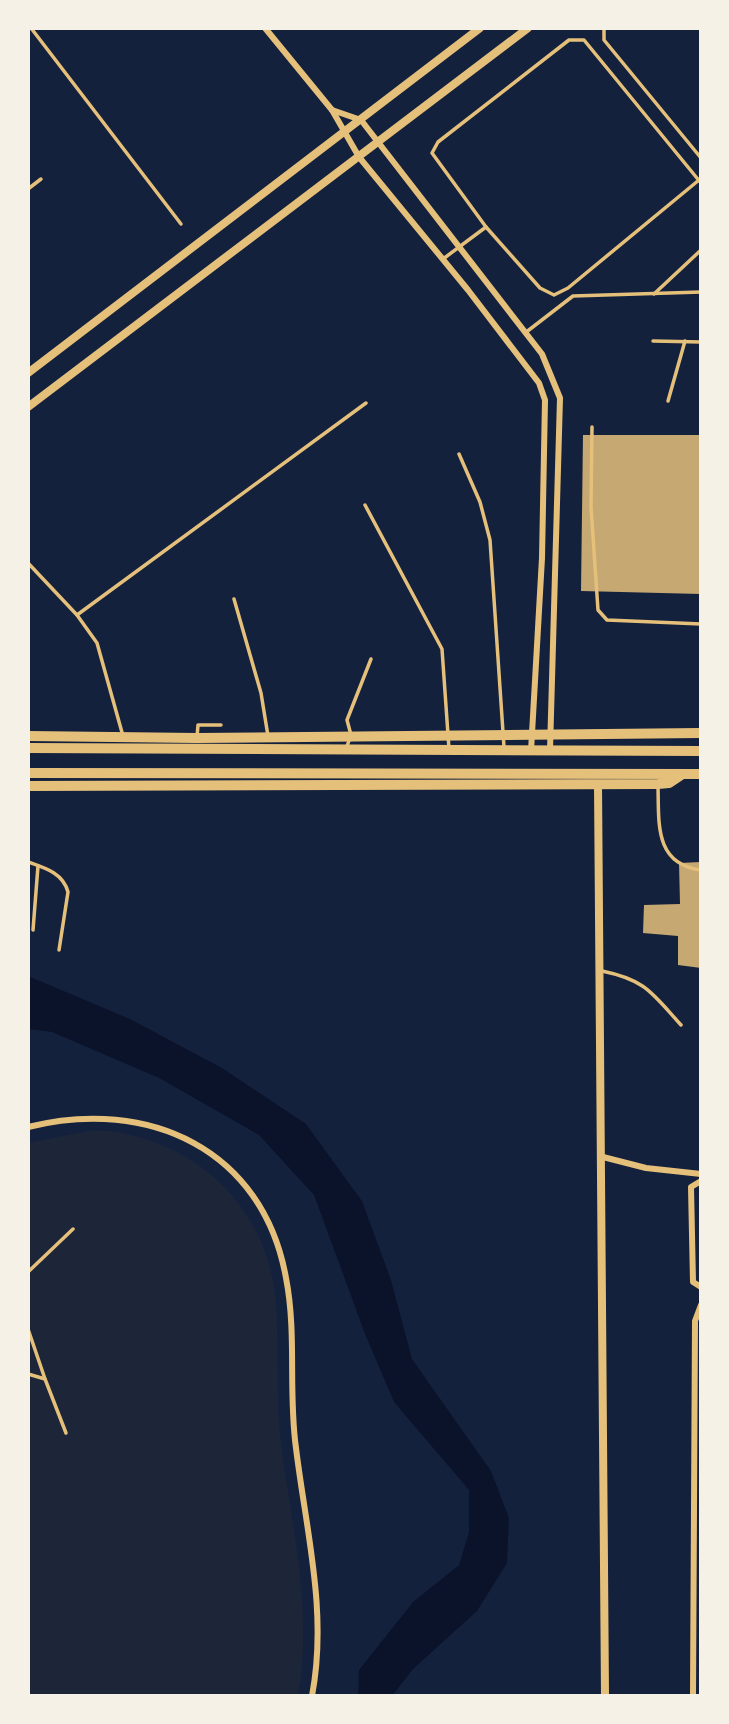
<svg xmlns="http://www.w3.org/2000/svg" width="729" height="1724" viewBox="0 0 729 1724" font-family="'Exo 2',sans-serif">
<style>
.green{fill:#1d2539}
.water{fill:#0b132b}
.building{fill:#c6a872}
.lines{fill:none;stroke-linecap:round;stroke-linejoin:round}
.service{stroke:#e5c07b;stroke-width:3.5}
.minor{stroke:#e5c07b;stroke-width:6}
.tertiary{stroke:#e5c07b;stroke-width:8}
.trunk{stroke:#e5c07b;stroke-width:10}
</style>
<rect width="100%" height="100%" fill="#14213d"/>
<path class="green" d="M94,1130C188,1134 265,1201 275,1296C280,1345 275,1395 281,1444C292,1529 313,1610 298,1696H28V1143Z"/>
<path class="water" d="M28,976L130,1019L222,1068L306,1124L362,1201L391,1280L412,1359L491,1471L509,1518L507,1563L477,1611L413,1669L392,1696H358L359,1670L413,1602L459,1565L469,1532V1490L394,1402L365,1334L314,1195L259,1135L159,1078L52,1032L28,1029Z"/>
<g class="building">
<path d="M583,435H701V594L581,591Z"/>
<path d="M701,862V968L678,965V936L643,933L644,905L680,904L679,863Z"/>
</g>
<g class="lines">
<g class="service">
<path d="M31,28L181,224"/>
<path d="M604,28V40L701,158"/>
<path d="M699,180L568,288L554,295L540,288L486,227L432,153L438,142L569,40H584L701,183"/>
<path d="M28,189L41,179"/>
<path d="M443,259L486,227"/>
<path d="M654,294L701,250"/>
<path d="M525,333L573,296L701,292"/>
<path d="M653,341L701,342"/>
<path d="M668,401L685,341"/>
<path d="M592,427L591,507L598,610L607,620L701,624"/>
<path d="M459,454L480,502L490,540L504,747"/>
<path d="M365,505L442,649L449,749"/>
<path d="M28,563L77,615L97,643L123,736"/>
<path d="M234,599L261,693L268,736"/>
<path d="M77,615L366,403"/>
<path d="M197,737L198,725H221"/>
<path d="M346,749L351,735L347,720L371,659"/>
<path d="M658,786C659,823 654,864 701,870"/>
<path d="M28,862C45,868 63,873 68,892L59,950"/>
<path d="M33,930L38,866"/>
<path d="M602,971C646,980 652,993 681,1025"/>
<path d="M28,1272L73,1229"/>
<path d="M28,1329L45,1379"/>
<path d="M28,1374L45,1379L66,1433"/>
</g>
<g class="minor">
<path d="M265,28L332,110L359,157L468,290L539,383L545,400L542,558L531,751"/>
<path d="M332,110L361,120L542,354L560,398L550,750"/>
<path d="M28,1127C148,1097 263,1149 286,1278C297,1334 288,1392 296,1448C306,1531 328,1612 312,1696"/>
<path d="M603,1157L646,1168L701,1174"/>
<path d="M701,1181L691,1187L693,1282L701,1287"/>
<path d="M693,1696L695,1321L701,1305"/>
</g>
<g class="tertiary">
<path d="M28,373L480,28"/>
<path d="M28,407L528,28"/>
<path d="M598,784L605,1696"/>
</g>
<g class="trunk">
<path d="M28,736L197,738L701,733"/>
<path d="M28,748L701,751"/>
<path d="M28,773L701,774"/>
<path d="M28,786L658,784L669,783L681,775"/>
</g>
</g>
<rect width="729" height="1724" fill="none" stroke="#f6f1e7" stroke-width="60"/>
</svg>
